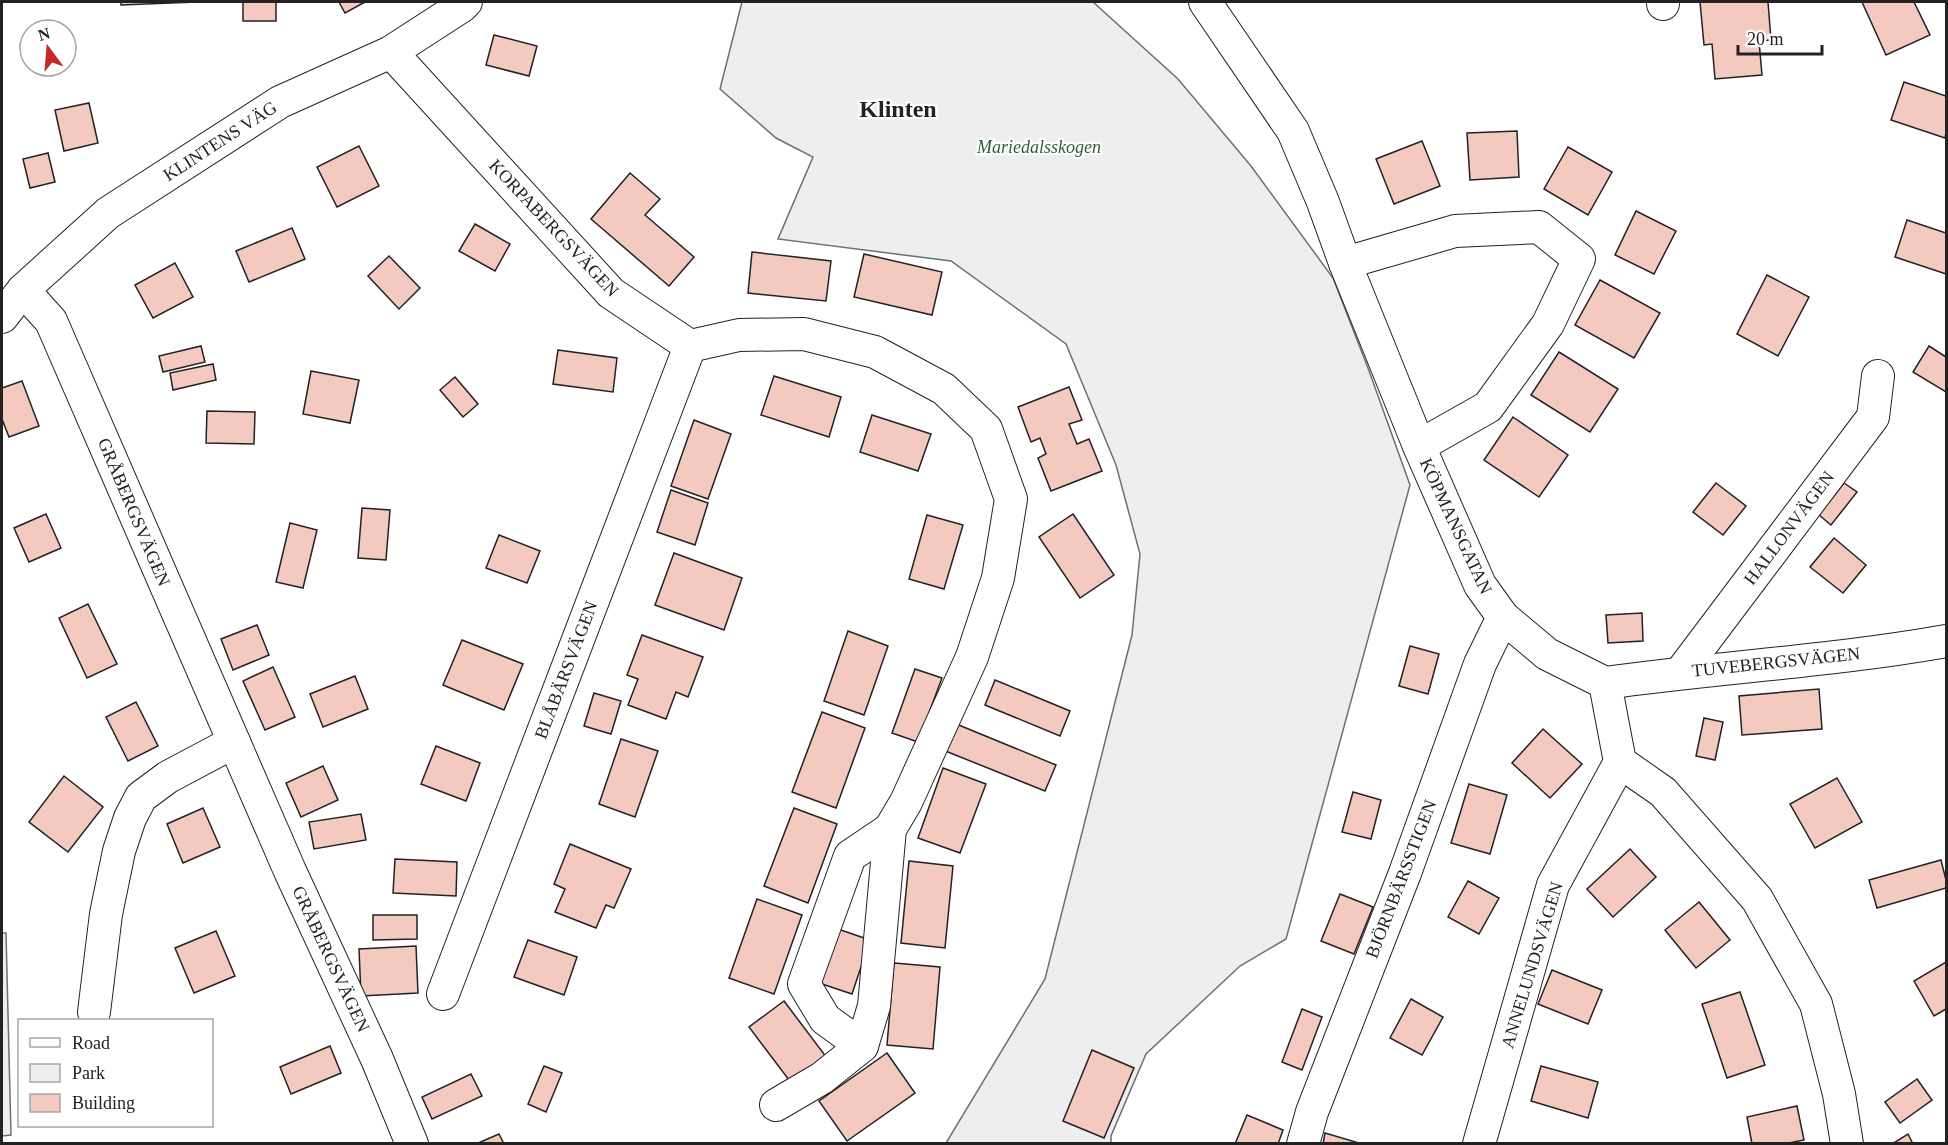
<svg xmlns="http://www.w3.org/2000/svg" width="1948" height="1145" viewBox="0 0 1948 1145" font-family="Georgia,serif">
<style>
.green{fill:#eee;stroke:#6f6f6f;stroke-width:1.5}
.building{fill:#f3c9c0;stroke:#222;stroke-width:1.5}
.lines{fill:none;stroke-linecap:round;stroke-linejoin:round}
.minor-casing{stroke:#222;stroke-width:34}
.minor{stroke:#fff;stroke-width:32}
.labels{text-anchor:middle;stroke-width:4.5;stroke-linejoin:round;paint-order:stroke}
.street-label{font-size:18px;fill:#222;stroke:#fff}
.park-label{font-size:18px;font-style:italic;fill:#2f5e38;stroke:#fff}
.district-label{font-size:24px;font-weight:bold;fill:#222;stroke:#fff}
</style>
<rect width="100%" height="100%" fill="#fff"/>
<g class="green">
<path d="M742,2H1093L1178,79L1251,166L1333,278L1368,368L1410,485L1286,939L1240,966L1146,1054L1111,1136V1143H946L1045,979L1132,635L1140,554L1116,465L1066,344L951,261L778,239L813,157L776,138L720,89Z"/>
<path d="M2,933H6L11,1135L2,1136Z"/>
</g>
<g class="building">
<path d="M121,2H197L121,5Z"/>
<rect x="243" y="2" width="33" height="19"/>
<path d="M339,2H365L345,13Z"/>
<path d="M1700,2H1768L1771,40L1759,41L1762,75L1715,79L1712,44L1704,45Z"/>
<path d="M1862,2H1914L1930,35L1886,55Z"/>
<path d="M494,35L537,46L529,76L486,65Z"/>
<path d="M1904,82L1946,96V133L1945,138L1891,120Z"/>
<path d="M89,103L98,143L64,151L55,110Z"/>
<path d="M1517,131L1519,177L1470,180L1467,133Z"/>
<path d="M1422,141L1440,186L1394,204L1376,159Z"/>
<path d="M359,146L379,186L337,207L317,167Z"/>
<path d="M1568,147L1612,172L1588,215L1544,189Z"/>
<path d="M48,153L55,182L30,188L23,159Z"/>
<path d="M630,173L660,199L645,215L694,257L669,286L591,219Z"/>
<path d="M1636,211L1676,231L1654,274L1615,255Z"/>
<path d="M1907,220L1946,233V274L1895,257Z"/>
<path d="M475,224L510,244L495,271L459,251Z"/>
<path d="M292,228L305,259L249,282L236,251Z"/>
<path d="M752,252L831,261L826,301L748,293Z"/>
<path d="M864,254L942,272L932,315L854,297Z"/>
<path d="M389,256L420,288L399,309L368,276Z"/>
<path d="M175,263L193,297L153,318L135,285Z"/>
<path d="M1767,275L1809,297L1778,356L1737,334Z"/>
<path d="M1600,280L1660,313L1634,358L1575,325Z"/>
<path d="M201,346L205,362L163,372L159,356Z"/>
<path d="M1929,346L1946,357V392L1913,372Z"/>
<path d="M558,350L617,358L613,392L553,384Z"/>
<path d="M1559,352L1618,389L1590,432L1531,395Z"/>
<path d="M213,364L216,380L173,390L170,373Z"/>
<path d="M311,371L359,380L350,423L303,414Z"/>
<path d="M774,376L841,397L829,437L761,415Z"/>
<path d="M455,377L478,404L463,417L440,390Z"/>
<path d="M22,381L39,426L9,437L2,419V388Z"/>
<path d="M1069,387L1082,420L1069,424L1077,444L1089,439L1102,471L1051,491L1038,458L1046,454L1040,438L1031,442L1018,407Z"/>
<path d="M207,411L255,412L254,444L206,443Z"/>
<path d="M872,415L931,434L918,471L860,452Z"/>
<path d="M1513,417L1568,455L1539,497L1484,460Z"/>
<path d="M694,420L731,434L708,499L671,486Z"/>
<path d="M1716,483L1746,506L1723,535L1693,512Z"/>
<path d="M1844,483L1857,492L1831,525L1819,515Z"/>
<path d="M671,490L708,503L695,545L657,532Z"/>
<path d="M362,508L390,510L386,560L358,558Z"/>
<path d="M46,514L61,548L29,562L14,528Z"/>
<path d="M1073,514L1114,575L1080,598L1039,537Z"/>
<path d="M927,515L963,525L944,589L909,579Z"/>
<path d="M290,523L317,530L303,588L276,582Z"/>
<path d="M499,535L540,551L527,583L486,568Z"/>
<path d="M1834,538L1866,565L1843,593L1810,567Z"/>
<path d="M674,553L742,578L724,630L655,605Z"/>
<path d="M88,604L117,664L87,678L59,618Z"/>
<path d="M1642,613L1643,641L1608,643L1606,615Z"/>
<path d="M257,625L269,655L233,670L221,639Z"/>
<path d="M848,631L888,646L864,715L824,701Z"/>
<path d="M642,635L703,657L688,697L676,692L666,719L628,705L638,679L627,675Z"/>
<path d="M462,640L523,664L504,710L443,685Z"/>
<path d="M1410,646L1439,654L1428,694L1399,686Z"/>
<path d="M273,667L295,717L265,730L243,681Z"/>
<path d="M915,669L942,678L918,742L892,733Z"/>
<path d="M355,676L368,709L323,727L310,694Z"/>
<path d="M995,680L1070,711L1060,736L985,705Z"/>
<path d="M1819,689L1822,729L1742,735L1739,696Z"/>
<path d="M594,693L621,701L611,734L584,726Z"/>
<path d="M136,702L158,746L128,761L106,717Z"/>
<path d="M822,712L865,728L836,808L792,792Z"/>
<path d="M1704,718L1723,722L1715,760L1696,756Z"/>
<path d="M949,721L1056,765L1045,791L938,748Z"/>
<path d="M1543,729L1582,764L1550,798L1512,763Z"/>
<path d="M621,739L658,751L635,817L599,804Z"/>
<path d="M436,746L480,763L466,801L421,784Z"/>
<path d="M323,766L338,800L301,817L286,783Z"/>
<path d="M943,768L986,784L960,853L918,838Z"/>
<path d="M64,776L103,807L68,852L29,822Z"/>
<path d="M1837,778L1862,822L1815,848L1790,804Z"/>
<path d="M1469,784L1507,795L1490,854L1451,843Z"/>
<path d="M1353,792L1381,800L1371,839L1342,832Z"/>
<path d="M203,808L220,847L183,863L167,824Z"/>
<path d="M794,808L837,824L808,903L764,886Z"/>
<path d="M361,814L366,840L314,849L309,822Z"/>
<path d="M570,844L631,869L614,908L606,905L596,928L555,912L565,889L554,884Z"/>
<path d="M1630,849L1656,877L1613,917L1587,889Z"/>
<path d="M395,859L457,862L456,896L393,893Z"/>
<path d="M1941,860L1946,880V888L1877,908L1869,880Z"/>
<path d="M909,861L953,866L945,948L901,943Z"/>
<path d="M1468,881L1499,898L1479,934L1448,917Z"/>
<path d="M1340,894L1373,907L1354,954L1321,941Z"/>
<path d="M757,899L802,915L774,994L729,978Z"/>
<path d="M1699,902L1730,940L1696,968L1665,930Z"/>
<path d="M373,915H417V939L373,940Z"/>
<path d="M832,927L870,940L852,994L813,981Z"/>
<path d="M216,931L235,976L194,993L175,948Z"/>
<path d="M528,940L577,957L564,995L514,977Z"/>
<path d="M416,946L418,993L361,996L359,949Z"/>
<path d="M1946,962V1009L1934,1016L1914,981Z"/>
<path d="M894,963L940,967L933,1049L887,1045Z"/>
<path d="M1552,970L1602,990L1588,1024L1538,1004Z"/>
<path d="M1740,992L1765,1065L1727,1078L1702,1004Z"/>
<path d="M1411,999L1443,1017L1422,1055L1390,1038Z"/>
<path d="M784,1001L827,1058L792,1084L749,1027Z"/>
<path d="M1302,1009L1322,1017L1302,1070L1282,1062Z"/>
<path d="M330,1046L341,1073L291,1094L280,1067Z"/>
<path d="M1092,1050L1134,1068L1104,1138L1063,1121Z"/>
<path d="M887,1053L915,1093L847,1141L819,1101Z"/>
<path d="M544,1066L562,1073L546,1112L528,1104Z"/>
<path d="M1541,1066L1598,1082L1588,1118L1531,1101Z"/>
<path d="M471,1074L482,1096L432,1119L422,1097Z"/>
<path d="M1917,1079L1932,1100L1900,1123L1885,1102Z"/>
<path d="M1797,1106L1804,1140L1784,1144H1752L1747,1117Z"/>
<path d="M1247,1115L1283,1130L1278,1144H1235Z"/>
<path d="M1325,1133L1359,1143V1144H1323Z"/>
<path d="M499,1134L504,1144H476Z"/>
<path d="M1908,1134L1913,1144H1892Z"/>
</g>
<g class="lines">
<g class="minor-casing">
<g id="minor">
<path d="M1205,2L1293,131L1323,202L1345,263L1419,446L1480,585L1503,617L1547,654L1605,683L1620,762L1663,792L1757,899L1816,1004L1839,1094L1847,1144"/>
<path d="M1663,4V2"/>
<path d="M391,52L611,293L690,346L739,335L804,334L875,352L944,389L986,429L1011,499L998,578L972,657L906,802L890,829L874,1006L862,1046L822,1078L776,1105"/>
<path d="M1345,263L1455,231L1539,227L1579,259L1548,324L1488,407L1419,446"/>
<path d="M23,290L51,321L290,871L377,1059L412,1144"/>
<path d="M2,317L23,290L108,213L280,102L391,52L462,6L466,2"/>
<path d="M1681,672L1873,417L1878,376"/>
<path d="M1605,683C1719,667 1834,661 1946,641"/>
<path d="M443,994L690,346"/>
<path d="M94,1012L106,914L119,851L130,818L141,797L168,777L234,742"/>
<path d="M862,1046L825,1019L804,984L850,856L890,829"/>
<path d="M1303,1144L1312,1112L1405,873L1480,664L1503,617"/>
<path d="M1479,1144L1553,885L1620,762"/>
</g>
</g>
<use href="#minor" class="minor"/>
</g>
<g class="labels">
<g class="street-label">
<text transform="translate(220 141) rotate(-33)" y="6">KLINTENS VÄG</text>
<text transform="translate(554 228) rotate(47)" y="6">KORPABERGSVÄGEN</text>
<text transform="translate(134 512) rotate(67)" y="6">GRÅBERGSVÄGEN</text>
<text transform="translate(1456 526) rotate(65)" y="6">KÖPMANSGATAN</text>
<text transform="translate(1789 528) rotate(-53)" y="6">HALLONVÄGEN</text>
<text transform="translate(1776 662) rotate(-6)" y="6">TUVEBERGSVÄGEN</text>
<text transform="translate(566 670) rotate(-69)" y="6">BLÅBÄRSVÄGEN</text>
<text transform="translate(1401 879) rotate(-69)" y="6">BJÖRNBÄRSSTIGEN</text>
<text transform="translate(331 959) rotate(65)" y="6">GRÅBERGSVÄGEN</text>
<text transform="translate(1532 965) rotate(-73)" y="6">ANNELUNDSVÄGEN</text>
</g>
<g class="park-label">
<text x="1039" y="153">Mariedalsskogen</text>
</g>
<g class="district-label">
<text x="898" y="117">Klinten</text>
</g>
</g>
<rect width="1948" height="1145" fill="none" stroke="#222222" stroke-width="6"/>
<rect x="18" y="1019" width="195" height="108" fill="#ffffff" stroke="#a7a7a7" stroke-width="1.5"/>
<rect x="30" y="1038" width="30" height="9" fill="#ffffff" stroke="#a7a7a7" stroke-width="1.5"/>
<text x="72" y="1049" font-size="18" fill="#222222">Road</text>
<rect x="30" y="1064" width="30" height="18" fill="#eeeeee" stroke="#a7a7a7" stroke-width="1.5"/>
<text x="72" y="1079" font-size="18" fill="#222222">Park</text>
<rect x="30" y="1094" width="30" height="18" fill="#f3c9c0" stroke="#a7a7a7" stroke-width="1.5"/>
<text x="72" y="1109" font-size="18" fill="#222222">Building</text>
<g transform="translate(48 48) rotate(344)"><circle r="28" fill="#ffffff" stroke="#a7a7a7" stroke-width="1.5"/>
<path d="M0-4.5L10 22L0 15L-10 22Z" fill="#c62828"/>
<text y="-9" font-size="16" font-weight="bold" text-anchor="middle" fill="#222222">N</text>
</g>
<path d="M1738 45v9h84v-9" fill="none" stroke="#222222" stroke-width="3"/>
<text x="1747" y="45" font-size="18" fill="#222222" stroke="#ffffff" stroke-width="4.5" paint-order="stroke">20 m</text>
</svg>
